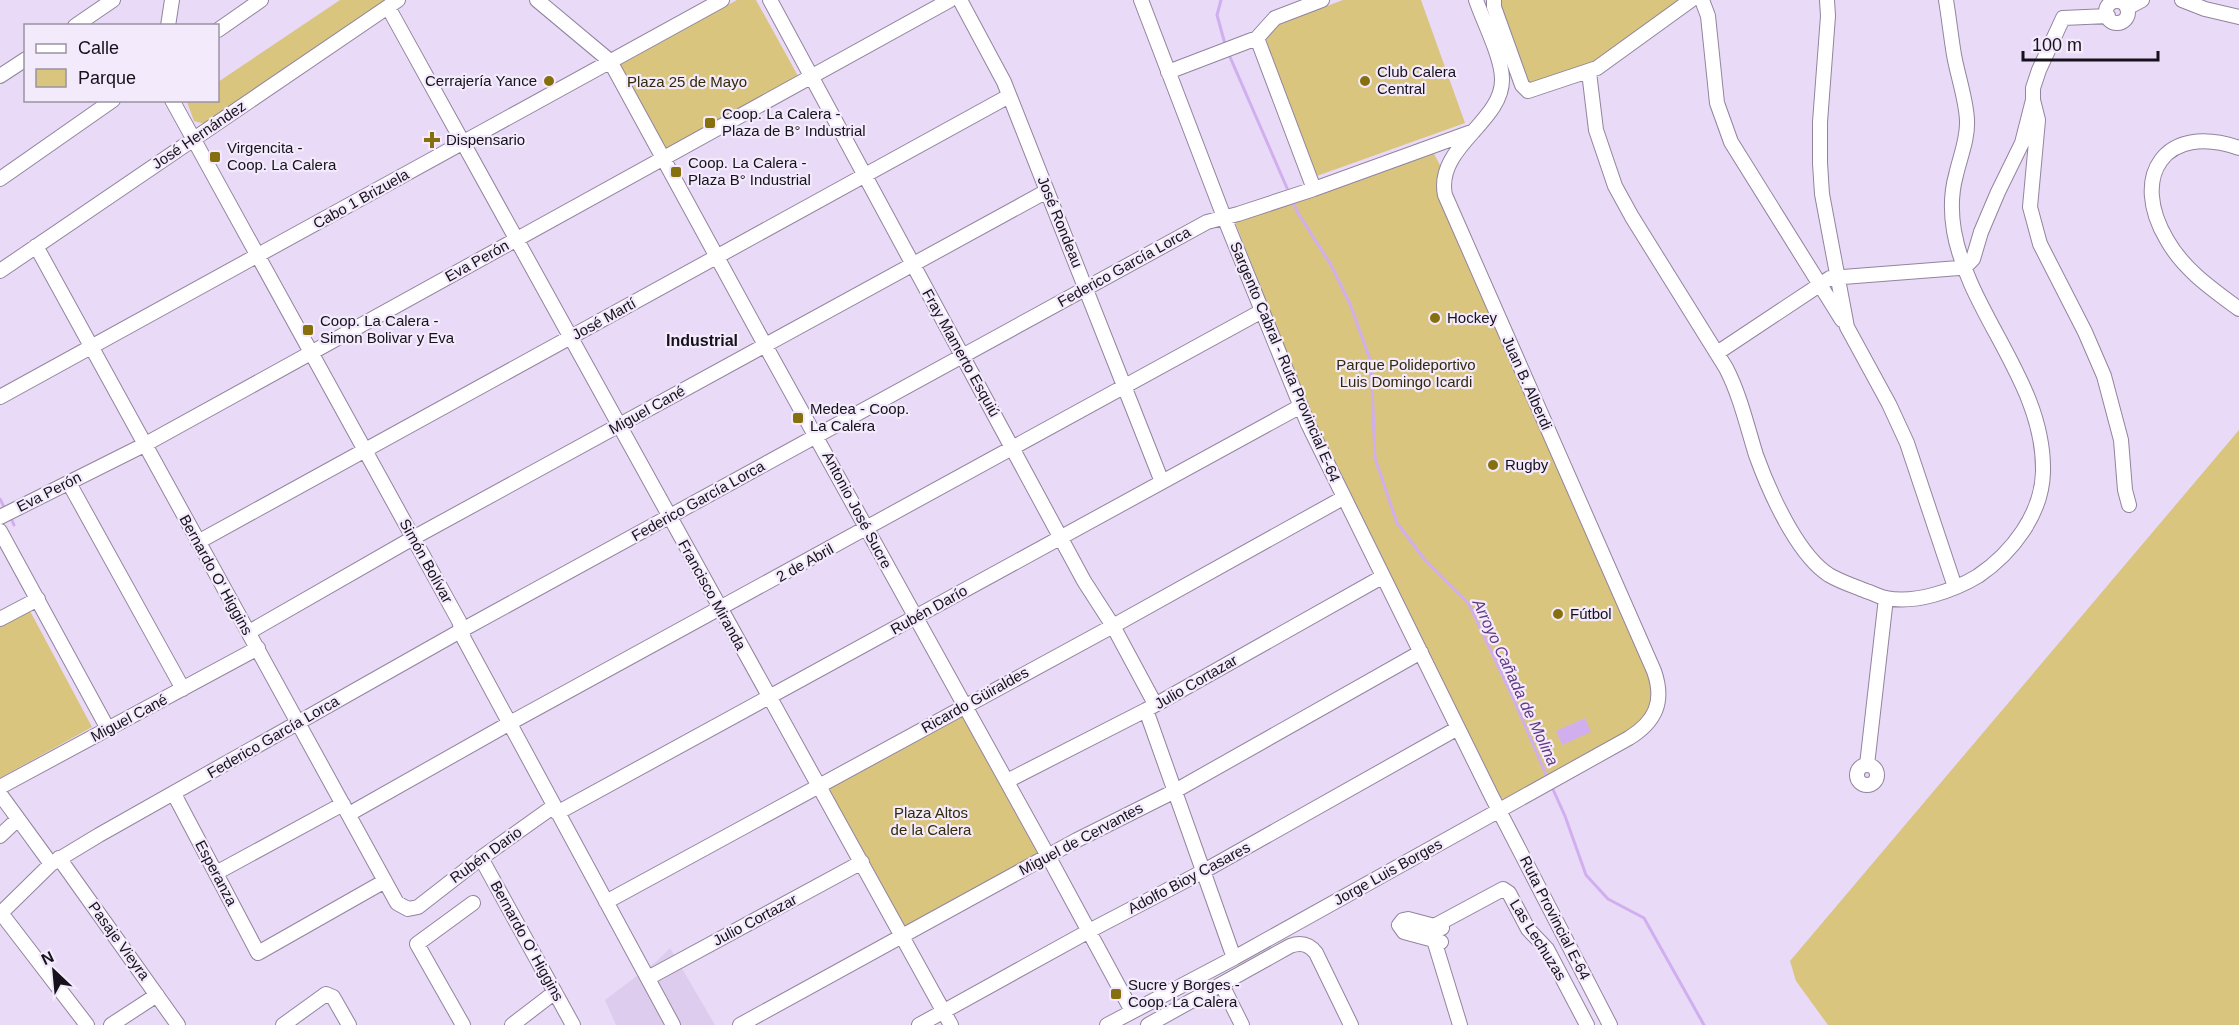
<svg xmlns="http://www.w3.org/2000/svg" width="2239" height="1025" font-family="Arial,sans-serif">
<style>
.built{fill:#deccef}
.green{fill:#d9c57e}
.water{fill:#d1afef}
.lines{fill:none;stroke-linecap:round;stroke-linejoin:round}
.stream{stroke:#d1afef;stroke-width:3}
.minor-casing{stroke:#92849e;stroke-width:16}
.minor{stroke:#fff;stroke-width:14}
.poi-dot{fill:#866f0e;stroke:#f3eafc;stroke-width:2}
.labels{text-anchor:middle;stroke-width:4.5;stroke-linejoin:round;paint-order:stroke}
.poi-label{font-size:15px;fill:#16111b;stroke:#f3eafc;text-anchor:start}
.park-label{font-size:15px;fill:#322a08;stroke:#f3eafc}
.street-label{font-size:15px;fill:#16111b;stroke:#f3eafc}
.neighbourhood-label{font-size:16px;font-weight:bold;fill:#16111b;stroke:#f3eafc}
.water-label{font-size:16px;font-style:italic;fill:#623882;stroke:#f3eafc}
</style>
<rect width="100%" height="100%" fill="#e9daf7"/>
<path class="built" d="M670,948L715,1025H616L605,1000L657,961Z"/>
<path class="green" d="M340,0H385L205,124L194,121L187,102L189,101L218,100V82Z
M737,0H756L798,76L666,149L619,65Z
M1343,0H1421L1465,123L1314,177L1266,39L1273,26Z
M1500,0H1686L1591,66L1530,86L1498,4Z
M1433,152L1441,167L1439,180L1651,673L1655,697L1645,723L1507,800L1501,798L1372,541L1308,407L1235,222Z
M2239,430V1025H1828L1796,981L1790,961Z
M30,611L92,727L0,778V627Z
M961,714L1038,853L902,929L824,790Z"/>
<path class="water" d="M1585,718L1591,732L1562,745L1556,731Z"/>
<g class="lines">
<path class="stream" d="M1221,0L1217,15L1225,44
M1230,57L1287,188
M1292,200L1298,213L1331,265L1350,304L1371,362L1375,458L1397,523L1425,560L1469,604L1514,700L1548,779
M0,499L6,511
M10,516L14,525
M1551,785L1565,816L1586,875L1608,899L1644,918L1704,1025"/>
<defs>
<path id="minor" d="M537,0L610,61L765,345L1053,865L1132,1011
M770,0L1084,581L1113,626L1155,704
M960,0L1004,82L1162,482
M1141,0L1224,217L1308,424L1492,797L1610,1025
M1494,0V7L1522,85L1528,91L1597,68L1691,0
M1702,0L1708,16L1717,103L1731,142L1842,320
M1827,0L1828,16L1820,122V163L1822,194L1847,327L1889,404L1907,443L1955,587
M2182,0L2205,9L2239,17
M2106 12a11 11 0 1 1 22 0a11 11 0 1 1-22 0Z
M388,7L951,1025
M2127,8L2142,0
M2108,16L2063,18L2039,70L2033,88V100L2038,120L2030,207L2040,244L2085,332L2104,376L2121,440L2125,490L2129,505
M75,26L113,0
M168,26L172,0
M218,30L261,0
M1257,38L1314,189
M1168,72L1257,38L1275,18L1322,0
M1589,72L1596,130L1615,186L1632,217L1726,368C1740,395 1747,426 1756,455C1765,480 1776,505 1790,529C1800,546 1812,564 1829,575C1841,582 1854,586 1866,591C1873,593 1879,597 1886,598C1915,604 1953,591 1978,576C2012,553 2042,514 2043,472C2045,383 1969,315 1954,231C1951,213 1951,193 1956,175C1960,157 1968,139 1967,120C1966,99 1958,77 1954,55C1951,37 1949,18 1946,0
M0,76L26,59
M172,100L459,621L464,639L673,1025
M2239,148C2165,122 2129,176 2167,240C2184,270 2212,289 2239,309
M0,179L113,100
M36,246L397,903L408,909L418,907L481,858L554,806
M0,271L398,0
M1717,353L1830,278L1959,268L1965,267L1973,259L1981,232L1998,192L2022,143L2033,100
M0,397L722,0
M69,483L183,689
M0,517L144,445L950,0
M0,531L108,729
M198,542L1009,96
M0,619L38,599
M249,632L413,538L1047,191
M1146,710L1234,958
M1867,765L1886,598
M1857 775a10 10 0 1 1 20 0a10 10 0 1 1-20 0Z
M1007,781L1146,710L1382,577
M0,787L258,648
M0,794L51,864
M174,794L258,953L385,881
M557,813L1301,406
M349,814L510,723L1262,311
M0,836L18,819
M59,858L178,1025
M481,858L573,1025
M216,873L343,804
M606,902L1113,626L1343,498
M1,913L87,1025
M0,914L51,864L99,835L462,630L1207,222L1238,214L1314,189L1474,131
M1441,942L1404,932L1399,925L1403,920L1408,919L1442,928
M648,978L862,862
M1222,985L1242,1025
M111,1025L157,995
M283,1025L326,994L333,997L349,1025
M463,1025L417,944L473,903
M512,1025L555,992
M740,1025L1077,840L1175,791L1421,652
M919,1025L1089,931L1204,871L1458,728
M1107,1025L1234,958L1629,738C1655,722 1665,702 1654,671L1445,195C1435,147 1503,122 1502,79C1502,57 1483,21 1476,0
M1148,1025L1290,946C1301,942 1309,944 1316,953L1351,1025
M1460,1025L1434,940L1436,925L1503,889L1509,893L1528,929L1547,949L1587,1025"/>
</defs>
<use href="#minor" class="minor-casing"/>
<use href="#minor" class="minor"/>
</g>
<g class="poi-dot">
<circle cx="549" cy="81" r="6"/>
<circle cx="1365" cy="81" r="6"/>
<rect x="704" y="117" width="12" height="12" rx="3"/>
<path d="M429 131h6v6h6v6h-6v6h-6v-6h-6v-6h6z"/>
<rect x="209" y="151" width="12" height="12" rx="3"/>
<rect x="670" y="166" width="12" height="12" rx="3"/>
<circle cx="1435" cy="318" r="6"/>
<rect x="302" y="324" width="12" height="12" rx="3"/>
<rect x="792" y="412" width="12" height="12" rx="3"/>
<circle cx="1493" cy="465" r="6"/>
<circle cx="1558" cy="614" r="6"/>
<rect x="1110" y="988" width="12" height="12" rx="3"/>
</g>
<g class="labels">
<g class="poi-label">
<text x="1377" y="77">Club Calera<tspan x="1377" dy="17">Central</tspan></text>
<text x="537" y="86" text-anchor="end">Cerrajería Yance</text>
<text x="722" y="119">Coop. La Calera -<tspan x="722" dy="17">Plaza de B° Industrial</tspan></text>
<text x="446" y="145">Dispensario</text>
<text x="227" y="153">Virgencita -<tspan x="227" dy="17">Coop. La Calera</tspan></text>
<text x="688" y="168">Coop. La Calera -<tspan x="688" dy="17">Plaza B° Industrial</tspan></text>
<text x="1447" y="323">Hockey</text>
<text x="320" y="326">Coop. La Calera -<tspan x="320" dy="17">Simon Bolivar y Eva</tspan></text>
<text x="810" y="414">Medea - Coop.<tspan x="810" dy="17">La Calera</tspan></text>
<text x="1505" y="470">Rugby</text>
<text x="1570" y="619">Fútbol</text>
<text x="1128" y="990">Sucre y Borges -<tspan x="1128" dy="17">Coop. La Calera</tspan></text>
</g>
<g class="park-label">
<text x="687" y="87">Plaza 25 de Mayo</text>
<text x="1406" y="370">Parque Polideportivo<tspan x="1406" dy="17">Luis Domingo Icardi</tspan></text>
<text x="931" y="818">Plaza Altos<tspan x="931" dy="17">de la Calera</tspan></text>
</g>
<g class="street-label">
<text transform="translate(199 135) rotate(-34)" y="5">José Hernández</text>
<text transform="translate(361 199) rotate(-29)" y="5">Cabo 1 Brizuela</text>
<text transform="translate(1060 222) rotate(68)" y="5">José Rondeau</text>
<text transform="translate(477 261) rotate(-29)" y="5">Eva Perón</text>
<text transform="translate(1124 267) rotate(-29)" y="5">Federico García Lorca</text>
<text transform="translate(604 319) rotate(-29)" y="5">José Martí</text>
<text transform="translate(961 353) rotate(61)" y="5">Fray Mamerto Esquiú</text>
<text transform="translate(1285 362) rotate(67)" y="5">Sargento Cabral - Ruta Provincial E-64</text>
<text transform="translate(1527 383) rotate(66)" y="5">Juan B. Alberdi</text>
<text transform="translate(647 410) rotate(-29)" y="5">Miguel Cané</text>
<text transform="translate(49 492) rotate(-27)" y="5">Eva Perón</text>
<text transform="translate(698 501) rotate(-29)" y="5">Federico García Lorca</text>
<text transform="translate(857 510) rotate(62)" y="5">Antonio José Sucre</text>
<text transform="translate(426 561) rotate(61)" y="5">Simón Bolívar</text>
<text transform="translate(805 563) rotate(-29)" y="5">2 de Abril</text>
<text transform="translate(216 575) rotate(61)" y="5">Bernardo O' Higgins</text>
<text transform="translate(712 595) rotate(61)" y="5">Francisco Miranda</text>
<text transform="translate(929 610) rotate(-29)" y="5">Rubén Darío</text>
<text transform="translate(1196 682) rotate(-30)" y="5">Julio Cortazar</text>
<text transform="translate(975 700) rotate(-29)" y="5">Ricardo Güiraldes</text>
<text transform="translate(129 718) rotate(-28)" y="5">Miguel Cané</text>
<text transform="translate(273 737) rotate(-30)" y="5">Federico García Lorca</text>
<text transform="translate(1081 839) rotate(-28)" y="5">Miguel de Cervantes</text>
<text transform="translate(486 855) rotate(-36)" y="5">Rubén Dario</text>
<text transform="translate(1388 872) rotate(-29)" y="5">Jorge Luis Borges</text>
<text transform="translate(216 873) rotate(62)" y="5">Esperanza</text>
<text transform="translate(1189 878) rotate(-28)" y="5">Adolfo Bioy Casares</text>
<text transform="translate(1555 918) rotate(63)" y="5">Ruta Provincial E-64</text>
<text transform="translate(755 920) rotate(-28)" y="5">Julio Cortazar</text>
<text transform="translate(1538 940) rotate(58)" y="5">Las Lechuzas</text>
<text transform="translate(119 941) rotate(54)" y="5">Pasaje Vieyra</text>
<text transform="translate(527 941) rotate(61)" y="5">Bernardo O' Higgins</text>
</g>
<g class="neighbourhood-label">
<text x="702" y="346">Industrial</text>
</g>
<g class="water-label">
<text transform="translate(1516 682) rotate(65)" y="6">Arroyo Cañada de Molina</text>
</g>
</g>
<rect x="24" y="24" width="195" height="78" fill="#f3eafc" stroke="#9b93a2" stroke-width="1.5"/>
<rect x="36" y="44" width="30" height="9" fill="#ffffff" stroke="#9b93a2" stroke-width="1.5"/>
<text x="78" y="54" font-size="18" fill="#16111b">Calle</text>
<rect x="36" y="69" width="30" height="18" fill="#d9c57e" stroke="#9b93a2" stroke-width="1.5"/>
<text x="78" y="84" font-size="18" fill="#16111b">Parque</text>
<g transform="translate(54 971) rotate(334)" stroke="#f3eafc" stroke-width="4.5" paint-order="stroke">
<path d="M0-4.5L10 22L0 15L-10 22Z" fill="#16111b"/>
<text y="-9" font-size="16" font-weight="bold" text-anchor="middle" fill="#16111b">N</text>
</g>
<path d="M2023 51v9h135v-9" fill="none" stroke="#16111b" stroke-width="3"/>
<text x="2032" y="51" font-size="18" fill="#16111b" stroke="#f3eafc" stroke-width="4.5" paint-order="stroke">100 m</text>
</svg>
